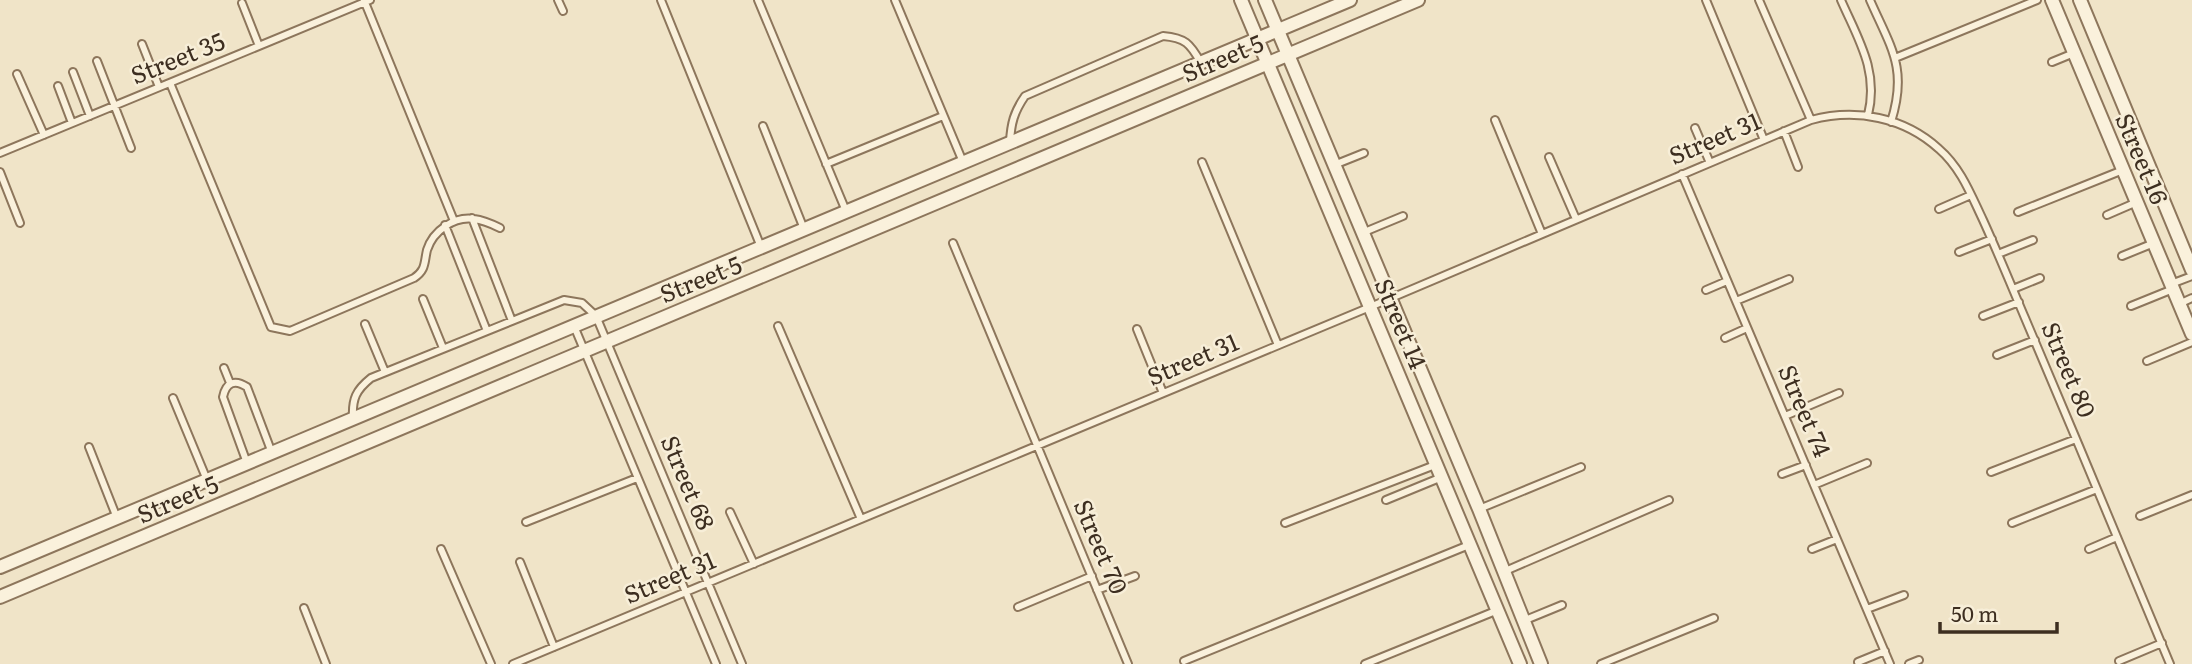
<svg xmlns="http://www.w3.org/2000/svg" width="2192" height="664" font-family="Literata,serif">
<style>
.lines{fill:none;stroke-linecap:round;stroke-linejoin:round}
.service-casing{stroke:#8d765c;stroke-width:10}
.minor-casing{stroke:#8d765c;stroke-width:16}
.service{stroke:#faf1dc;stroke-width:6}
.minor{stroke:#faf1dc;stroke-width:12}
.labels{text-anchor:middle;stroke-width:5;stroke-linejoin:round;paint-order:stroke}
.street-label{font-size:24px;fill:#3d2e20;stroke:#f7eed8}
</style>
<rect width="100%" height="100%" fill="#f0e4c8"/>
<g class="lines">
<defs>
<path id="service" d="M364,0L454,221
M558,0L563,11
M661,0L761,247
M758,0L846,211
M895,0L963,162
M1706,0L1764,140
M1759,0L1811,120
M1841,0C1858,39 1879,71 1868,115
M1870,0C1891,48 1908,68 1891,122
M242,3L259,46
M142,44L159,87
M1895,58L2037,0
M97,61L131,148
M2052,62L2074,53
M73,72L90,116
M17,74L44,135
M170,83L271,327L290,331L414,278C426,270 424,263 427,250C433,231 454,216 474,219C483,220 492,224 500,228
M58,86L72,123
M1495,120L1542,234
M763,126L804,229
M1695,128L1710,163
M1784,131L1798,167
M1010,142C1011,123 1014,112 1025,96L1163,36C1185,38 1190,43 1201,63
M0,153L370,0
M1549,157L1576,219
M1202,162L1278,345
M826,164L943,116
M1334,165L1364,153
M0,172L20,223
M1682,174L1890,664
M1939,209L1971,195
M2018,212L2123,170
M2107,215L2137,202
M472,218L512,321
M445,225L487,331
M1362,233L1403,216
M953,243L1128,664
M1959,252L1992,239
M1998,254L2033,240
M2122,256L2154,243
M2171,284L2192,276
M2013,289L2040,278
M1706,290L1727,281
M423,299L443,348
M1736,301L1789,279
M2179,304L2192,298
M2131,306L2173,289
M1983,316L2019,302
M365,324L385,372
M574,326L716,664
M778,326L861,519
M1137,329L1163,393
M1725,338L1747,328
M1997,355L2035,340
M2147,361L2192,342
M224,368L230,383
M173,398L207,480
M1785,416L1839,393
M353,417C352,399 356,390 371,378L564,300L582,303L596,316L742,664
M89,447L117,518
M247,463L223,397C226,382 235,379 247,387L272,453
M1991,472L2076,439
M1782,474L1806,465
M1814,485L1867,463
M1386,500L1442,477
M1479,509L1581,467
M730,512L754,564
M2140,516L2192,495
M526,522L637,478
M1285,523L1435,465
M2012,523L2097,489
M441,549L491,664
M1812,549L1837,539
M2089,549L2117,537
M520,562L554,647
M1503,572L1669,500
M1097,590L1135,576
M1018,607L1092,576
M304,608L326,664
M1867,609L1904,595
M1523,621L1562,605
M1184,661L1469,545
M2119,661L2162,643
M1858,662L1885,651
M513,664L1370,307L1811,120C1856,108 1904,117 1939,149C1961,168 1971,195 1983,220C1998,253 2011,285 2025,318C2074,433 2122,549 2170,664
M1365,664L1498,610
M1601,664L1714,618
M1909,664L1919,660"/>
<path id="minor" d="M1241,0L1520,664
M1265,0L1479,509L1541,664
M2052,0L2192,334
M2080,0L2192,270
M0,567L1350,0
M0,597L1418,0"/>
</defs>
<use href="#service" class="service-casing"/>
<use href="#minor" class="minor-casing"/>
<use href="#service" class="service"/>
<use href="#minor" class="minor"/>
</g>
<g class="labels">
<g class="street-label">
<text transform="translate(178 59) rotate(-22)" y="8">Street 35</text>
<text transform="translate(1223 59) rotate(-23)" y="8">Street 5</text>
<text transform="translate(1715 139) rotate(-23)" y="8">Street 31</text>
<text transform="translate(2141 159) rotate(67)" y="8">Street 16</text>
<text transform="translate(701 280) rotate(-22)" y="8">Street 5</text>
<text transform="translate(1400 324) rotate(67)" y="8">Street 14</text>
<text transform="translate(1193 360) rotate(-23)" y="8">Street 31</text>
<text transform="translate(2068 370) rotate(67)" y="8">Street 80</text>
<text transform="translate(1804 411) rotate(67)" y="8">Street 74</text>
<text transform="translate(687 483) rotate(67)" y="8">Street 68</text>
<text transform="translate(178 500) rotate(-23)" y="8">Street 5</text>
<text transform="translate(1100 547) rotate(67)" y="8">Street 70</text>
<text transform="translate(670 578) rotate(-23)" y="8">Street 31</text>
</g>
</g>
<path d="M1940 622v10h117v-10" fill="none" stroke="#3d2e20" stroke-width="3.5"/>
<text x="1951" y="622" font-size="21" fill="#3d2e20" stroke="#f7eed8" stroke-width="5" paint-order="stroke">50 m</text>
</svg>
